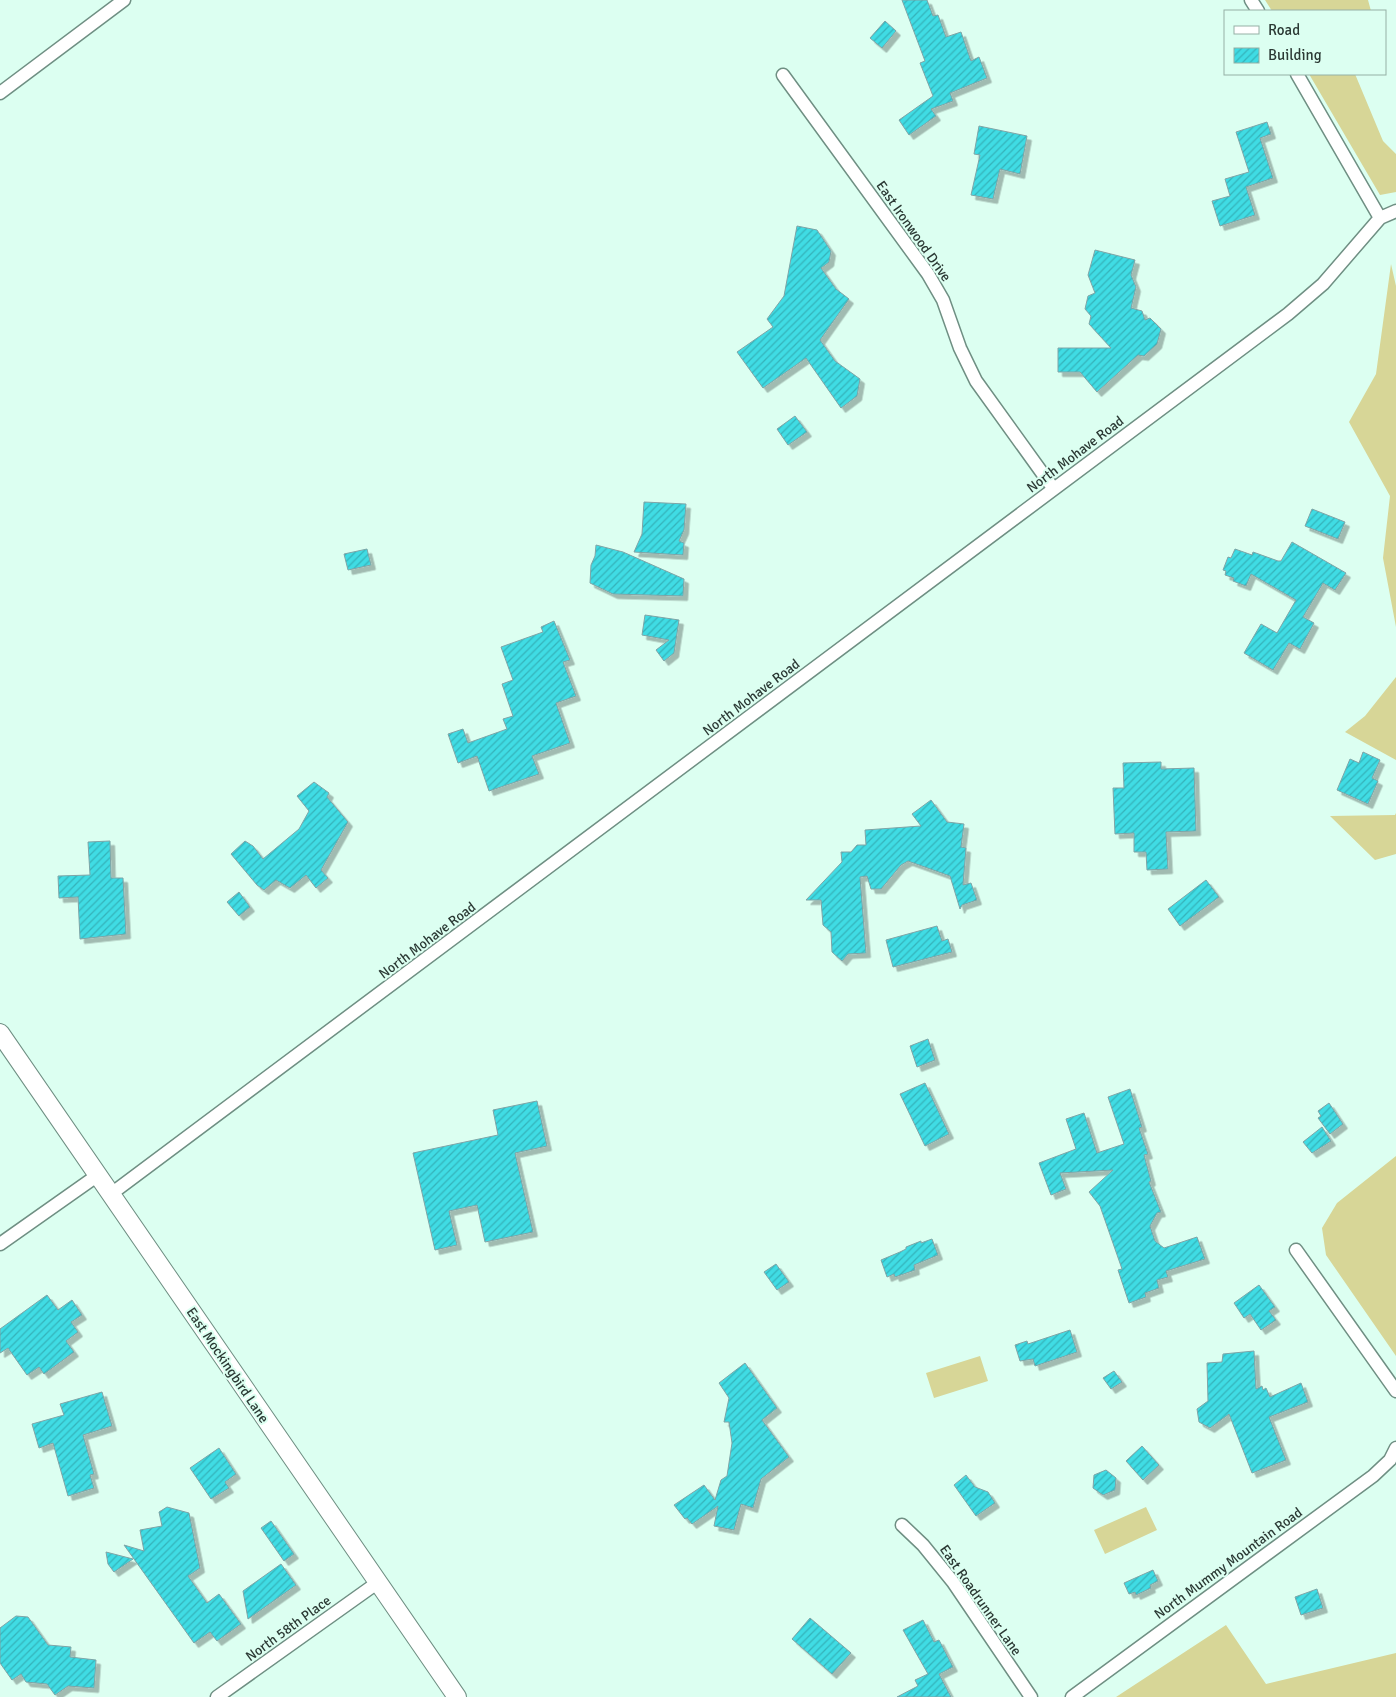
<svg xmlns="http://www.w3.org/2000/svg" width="1396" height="1697" font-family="Signika,sans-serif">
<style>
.grass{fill:#d7d697}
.building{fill:url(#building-hatch);stroke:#7fa4a6;filter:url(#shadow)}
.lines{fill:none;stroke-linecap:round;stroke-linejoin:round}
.street-casing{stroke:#6f8f83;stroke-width:15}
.secondary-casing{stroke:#6f8f83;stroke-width:20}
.street{stroke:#fff;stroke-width:12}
.secondary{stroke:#fff;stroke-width:18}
.labels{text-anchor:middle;stroke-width:4;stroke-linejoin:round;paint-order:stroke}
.street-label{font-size:14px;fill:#2b3934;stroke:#dcfff1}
</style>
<defs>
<pattern id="building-hatch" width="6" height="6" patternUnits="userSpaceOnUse" patternTransform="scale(1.25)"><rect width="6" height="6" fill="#3fdce4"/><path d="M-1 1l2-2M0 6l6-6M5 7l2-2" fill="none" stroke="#35b3ba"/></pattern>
<filter id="shadow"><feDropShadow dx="4.5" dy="4.5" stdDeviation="0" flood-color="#0004"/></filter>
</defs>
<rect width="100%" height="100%" fill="#dcfff1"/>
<path class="grass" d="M1265,0H1368L1371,11H1272Z
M1309,74H1355L1383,141L1396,154V192L1380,195Z
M1391,264L1396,286V627L1383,558L1390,496L1349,422L1376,374Z
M1396,677V760L1345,732L1365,716Z
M1396,813V854L1375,860L1330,816L1395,815Z
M1396,1156V1356L1326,1255L1322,1228L1337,1203Z
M980,1356L988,1381L934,1398L926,1373Z
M1146,1507L1157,1530L1105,1554L1094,1530Z
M1226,1625L1266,1684L1396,1653V1697H1116Z"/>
<path class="building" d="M902,0H927L933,16L938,15L946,37L961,32L971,61L979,57L987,78L950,93L953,101L931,109L936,116L909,135L899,120L933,96L920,63L925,61Z
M885,21L896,31L882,48L870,38Z
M1267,122L1271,134L1260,138L1273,178L1246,187L1255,215L1220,226L1212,201L1230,196L1225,179L1249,172L1236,132Z
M979,126L1027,136L1020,174L1000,169L993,199L971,195L980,155L974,154Z
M797,226L817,230L831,251L829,262L821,268L836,289L849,299L820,340L835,361L860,379L857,396L841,408L806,358L763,388L737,352L773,327L767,319L784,296Z
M1095,250L1135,260L1131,275L1136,287L1131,308L1142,311L1145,320L1150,318L1161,329L1157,344L1144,356L1138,355L1097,392L1080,372H1058V348H1111L1089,324L1091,316L1085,309L1088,296L1095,293L1088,275Z
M795,416L807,432L788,445L777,429Z
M644,502L686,504L684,530L679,541L684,543L683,555L634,552L642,534Z
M1312,509L1345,522L1338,539L1305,526Z
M1292,542L1346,573L1335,590L1323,583L1303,617L1314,623L1300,649L1289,643L1273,670L1244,653L1261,624L1277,633L1296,600L1251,574L1246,586L1233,581L1234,578L1225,575L1226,571L1223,570L1228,557L1231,558L1235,549L1252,555L1253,552L1278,561H1281Z
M596,545L623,552L684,579L683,596L613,594L590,583L591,565L595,556Z
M367,549L371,565L348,570L344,554Z
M645,615L679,620L674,653L664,661L656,650L669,640L642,635Z
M554,621L570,660L563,662L576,696L556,703L570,743L532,756L539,774L489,791L477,756L458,763L448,734L463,729L468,743L507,729L503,719L513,716L502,684L513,680L501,647L543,632L541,627Z
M1363,752L1380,760L1372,778L1378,781L1368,804L1337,790L1350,759L1359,763Z
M1161,762V769L1194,768L1196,831L1166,832L1168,869L1147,870L1146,852H1134V833L1115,834L1113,788H1124L1123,763Z
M314,782L329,793L327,797L348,822L321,870L328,878L316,888L306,875L290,888L276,880L264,890L257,885L231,854L245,841L253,846L263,859L299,829L309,811L297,796Z
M931,800L947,822L964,824L961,847L966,848L963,885L971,883L977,900L962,905L960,909L950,876L908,861L901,865L881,889H871L867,876L860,877L866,953L848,954L842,961L832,952L831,932L823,925L821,900H806L842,862L841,852H851L857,845H866L865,830L921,826L912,814Z
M110,841L111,878H123L126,934L80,939L78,897L59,898L58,876L90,875L88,842Z
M1206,880L1219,897L1180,926L1168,909Z
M239,892L250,907L239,916L227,902Z
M937,926L942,941L948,939L952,952L893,967L886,940Z
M928,1039L935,1060L917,1067L910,1046Z
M925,1083L949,1134L925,1146L900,1094Z
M1130,1089L1142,1127L1139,1128L1148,1154L1144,1155L1151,1181L1149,1182L1161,1212L1157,1213L1150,1226L1155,1241L1164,1248L1197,1237L1205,1259L1166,1271L1168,1277L1157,1280L1159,1288L1145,1293L1146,1297L1129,1303L1118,1270L1122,1269L1100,1206L1089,1192L1113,1170L1060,1173L1066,1189L1051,1195L1039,1163L1076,1149L1066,1119L1084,1113L1097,1153L1124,1144L1108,1097Z
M537,1101L547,1146L515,1153L533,1232L485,1242L477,1205L449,1211L457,1245L435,1250L413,1153L498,1135L493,1110Z
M1329,1103L1343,1124L1330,1134L1318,1118L1321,1116L1318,1111Z
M1322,1127L1331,1141L1312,1153L1303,1142Z
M932,1239L938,1255L914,1265L915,1270L895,1277L894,1274L887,1277L881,1260L900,1252L906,1249V1247L921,1241V1243Z
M776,1264L789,1282L777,1290L764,1272Z
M1259,1285L1275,1307L1269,1311L1276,1320L1261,1330L1250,1314L1244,1318L1234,1303Z
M47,1295L58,1310L72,1300L82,1315L71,1322L78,1332L66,1341L74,1352L44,1374L39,1367L27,1375L8,1348L0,1353V1329Z
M1070,1330L1077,1352L1035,1366L1033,1359L1020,1361L1015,1345L1027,1341L1028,1344Z
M1254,1351L1256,1389L1262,1386L1263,1390L1266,1388L1270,1397L1301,1383L1308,1402L1269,1417L1286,1460L1252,1473L1229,1414L1210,1428L1199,1422L1197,1409L1208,1401L1207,1363L1222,1362L1223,1354Z
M745,1363L777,1408L762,1420L789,1457L761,1479L753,1508L741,1504L734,1530L714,1526L718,1506L692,1524L687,1518L685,1519L674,1505L704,1485L715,1500L721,1480L727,1476L732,1443L729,1422H724L729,1398L719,1383Z
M1114,1371L1122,1382L1111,1389L1103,1378Z
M102,1392L112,1426L83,1435L94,1474L90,1475L94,1488L68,1496L53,1443L39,1448L32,1424L64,1415L60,1404Z
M1142,1446L1159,1465L1143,1480L1126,1461Z
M219,1448L236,1474L225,1482L229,1488L211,1499L190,1468Z
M1106,1470L1116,1478L1115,1490L1103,1495L1093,1488L1094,1475Z
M966,1475L975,1487L988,1492L995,1503L976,1516L954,1485Z
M167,1507L189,1513L200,1568L188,1576L207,1603L219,1594L241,1624L217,1641L210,1632L194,1643L124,1545L144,1551L140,1530L162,1526L159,1512Z
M271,1521L294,1554L284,1561L261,1528Z
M106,1552L133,1559L114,1572L108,1564Z
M281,1564L296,1585L248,1619L243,1591Z
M1153,1570L1158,1581L1150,1585L1151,1588L1136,1595L1135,1592L1129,1594L1124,1583Z
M1317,1589L1323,1608L1301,1615L1295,1597Z
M16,1616L28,1617L48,1645L71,1647L70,1657L96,1660L94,1688L68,1686L55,1695L47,1684L26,1682L21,1674L12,1680L0,1663V1628Z
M810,1618L851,1653L832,1674L792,1639Z
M923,1620L934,1642L939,1640L953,1667L939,1674L951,1697H897L918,1686L915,1680L928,1674L903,1630Z"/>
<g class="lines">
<defs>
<path id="street" d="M1251,0L1258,11
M1297,74L1380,218
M783,75L928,274L943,300L960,348L976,381L1053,488
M0,93L124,0
M111,1194L1288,314L1323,284L1380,218L1396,211
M0,1244L98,1175
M1296,1250L1396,1391
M902,1525L923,1545L953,1582L1031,1697
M217,1697L377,1583
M1072,1697L1373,1476L1390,1460L1396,1448"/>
<path id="secondary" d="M0,1033L457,1697"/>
</defs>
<use href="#street" class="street-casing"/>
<use href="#secondary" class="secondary-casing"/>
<use href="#street" class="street"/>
<use href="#secondary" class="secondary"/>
</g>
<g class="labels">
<g class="street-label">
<text transform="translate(914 231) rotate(55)" y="5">East Ironwood Drive</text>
<text transform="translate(1075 454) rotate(-37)" y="5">North Mohave Road</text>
<text transform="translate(751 697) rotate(-37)" y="5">North Mohave Road</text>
<text transform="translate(427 940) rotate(-37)" y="5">North Mohave Road</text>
<text transform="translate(228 1365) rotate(56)" y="5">East Mockingbird Lane</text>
<text transform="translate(1228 1563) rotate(-36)" y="5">North Mummy Mountain Road</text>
<text transform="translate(981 1600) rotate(55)" y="5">East Roadrunner Lane</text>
<text transform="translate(288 1628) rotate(-36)" y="5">North 58th Place</text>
</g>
</g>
<rect x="1224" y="10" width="162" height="65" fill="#dcfff1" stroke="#95b0a5"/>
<rect x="1234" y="26" width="25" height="8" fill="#ffffff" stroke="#95b0a5"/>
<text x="1268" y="35" font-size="15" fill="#2b3934">Road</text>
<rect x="1234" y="48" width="25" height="15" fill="url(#building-hatch)" stroke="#95b0a5"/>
<text x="1268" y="60" font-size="15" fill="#2b3934">Building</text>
</svg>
